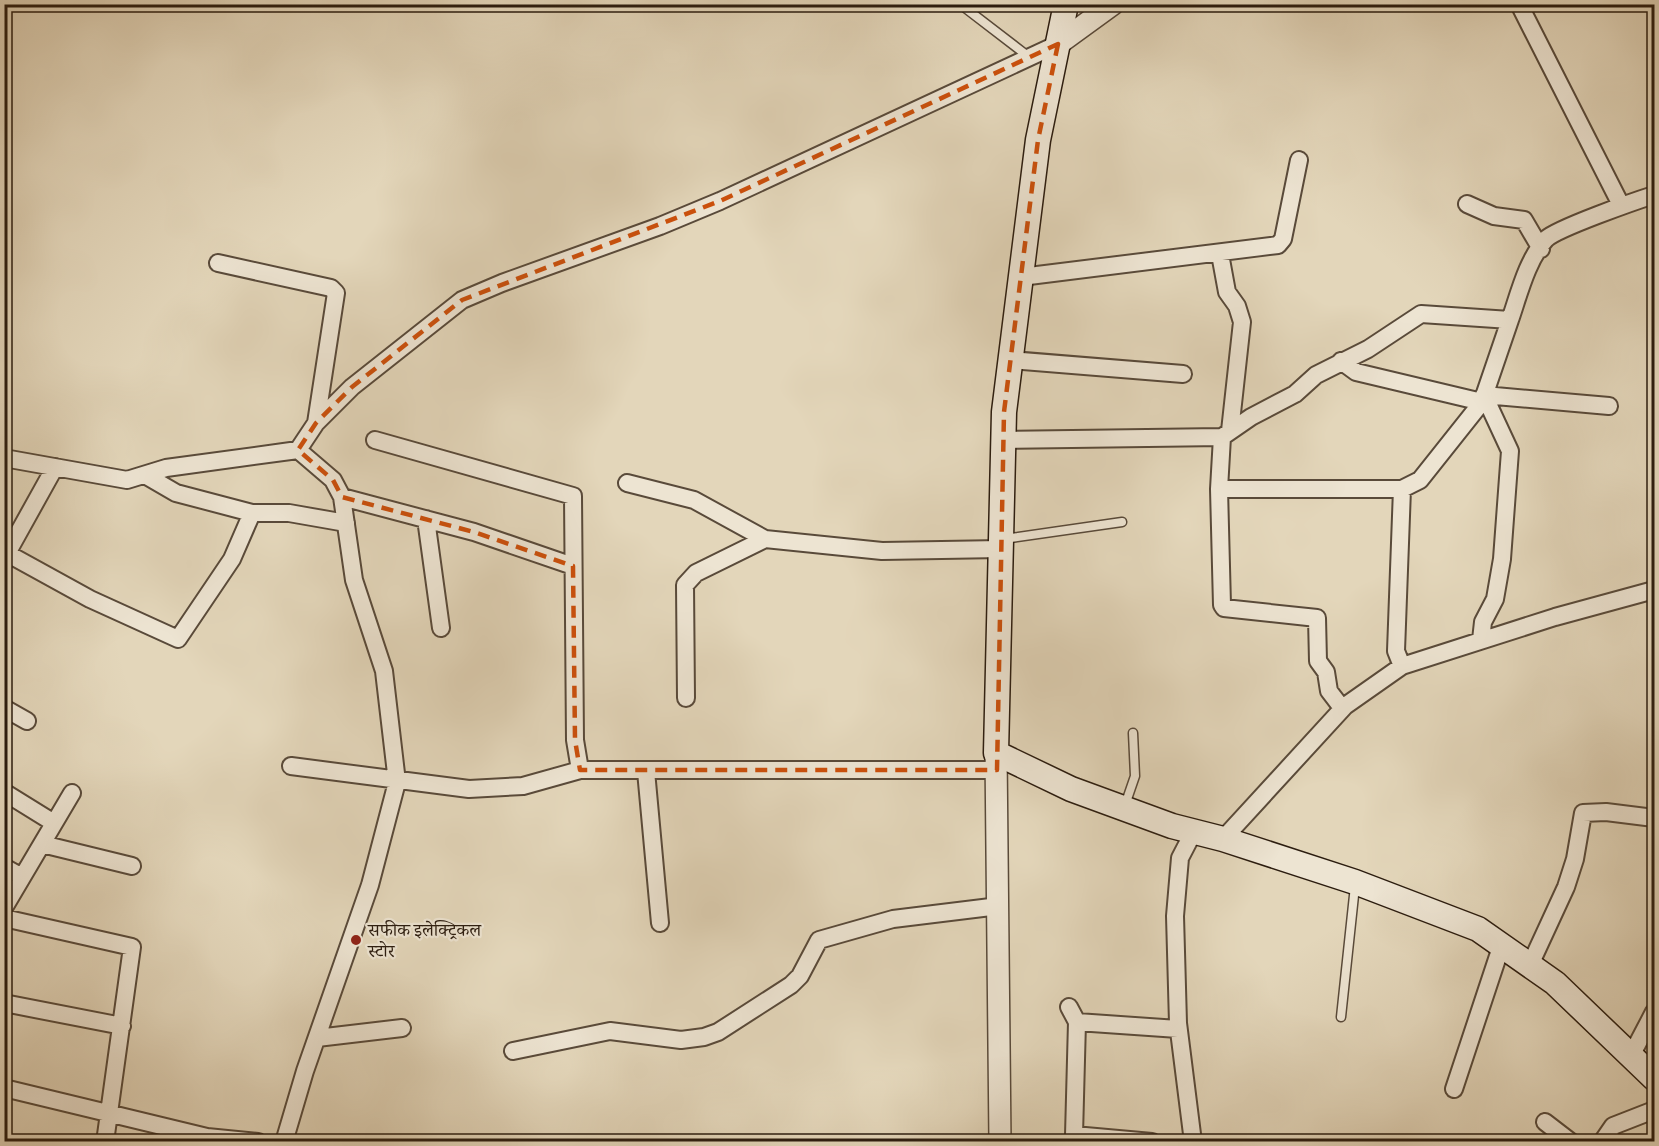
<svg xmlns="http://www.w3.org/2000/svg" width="1659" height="1146" font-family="'Sorts Mill Goudy','Noto Serif Devanagari',serif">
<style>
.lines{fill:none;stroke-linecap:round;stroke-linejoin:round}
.service-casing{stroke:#594a3a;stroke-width:11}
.minor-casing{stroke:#594a3a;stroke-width:20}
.tertiary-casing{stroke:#594a3a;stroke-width:24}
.secondary-casing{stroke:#2b1c0f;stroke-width:27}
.service{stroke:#ede4d2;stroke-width:8}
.minor{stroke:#ede4d2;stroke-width:16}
.tertiary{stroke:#ede4d2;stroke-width:21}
.secondary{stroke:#ede4d2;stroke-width:24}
.marked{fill:none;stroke:#cc500c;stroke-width:4.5;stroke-dasharray:12 8;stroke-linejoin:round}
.poi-dot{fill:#8f2418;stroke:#ede4d2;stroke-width:2}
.labels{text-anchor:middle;stroke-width:4.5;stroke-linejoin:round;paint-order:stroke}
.poi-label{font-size:18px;fill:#2b1c0f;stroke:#ede4d2;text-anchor:start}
</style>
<rect width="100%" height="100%" fill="#e3d6ba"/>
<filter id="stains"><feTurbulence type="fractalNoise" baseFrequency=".00333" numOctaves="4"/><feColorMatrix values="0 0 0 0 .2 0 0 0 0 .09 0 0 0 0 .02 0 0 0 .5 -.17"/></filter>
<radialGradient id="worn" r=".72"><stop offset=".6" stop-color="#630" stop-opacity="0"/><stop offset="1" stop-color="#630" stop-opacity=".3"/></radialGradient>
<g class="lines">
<defs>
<path id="service" d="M960,4L1029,57
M1004,539L1122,522
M1124,808L1135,776L1133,733
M1341,1017L1355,886"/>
<path id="minor" d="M1519,4L1621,205
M1467,204L1494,216L1524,220L1541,249
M1220,254L1227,292L1237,306L1242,322L1230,431
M218,263L331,288L336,293L316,423L298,450
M1021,277L1278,245L1283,239L1299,160
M1510,320C1519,294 1527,260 1546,239C1558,228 1635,201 1654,195
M1011,360L1183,374
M1341,361L1356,372L1482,402
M1484,395L1609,406
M316,423L352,387L462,300L502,283L660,226L720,201L1058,44
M1222,437L1251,417L1295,394L1316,375L1368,349L1421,314L1510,320L1482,402L1420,480L1402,489
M375,440L573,496L575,740L580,770H997
M1003,440L1222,437L1219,489L1222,605L1224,608L1317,618L1318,661L1326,672L1329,691L1342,708
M4,458L127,480L166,468L298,450L333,480L342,497L354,580L384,671L397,782L370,885L305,1071L284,1142
M55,467L10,548V555L90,599L178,639L232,559L252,513L176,493L145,475
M627,483L694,500L765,539L882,551L1001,549
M1219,489H1402L1396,651L1402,666
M342,497L474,532L573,566
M252,513H289L346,523
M426,519L441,628
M1481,640L1483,622L1495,599L1502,559L1510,451L1484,395
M686,698L685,585L696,573L765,539
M4,708L27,721
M291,766L469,789L523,786L580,770
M646,771L660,923
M4,792L54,823
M1223,839L1345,706L1402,666L1555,617L1654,590
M42,844L132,866
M4,867L22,877
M4,908L72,793
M4,918L132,947L105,1142
M1530,965L1566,887L1575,859L1583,813L1606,812L1654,818
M4,1003L122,1026
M1069,1007L1077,1022
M317,1038L402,1028
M513,1051L610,1031L681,1040L704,1037L718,1032L791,985L800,976L819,940L893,919L999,906
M1631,1056L1654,1012
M4,1088L207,1137L258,1142
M1454,1089L1502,944
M1545,1122L1571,1142
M1152,1142L1074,1135L1077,1022L1178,1029
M1193,1142L1178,1023L1175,916L1180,858L1194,831
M1602,1142L1613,1126L1654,1110"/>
<path id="tertiary" d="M1058,44L1113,4
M996,753L1000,1142"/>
<path id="secondary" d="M1066,4L1038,140L1004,412L996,753L1071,789L1172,826L1223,839L1355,882L1478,929L1555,983L1654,1078"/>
</defs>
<use href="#service" class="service-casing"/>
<use href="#minor" class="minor-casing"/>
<use href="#tertiary" class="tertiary-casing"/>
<use href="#secondary" class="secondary-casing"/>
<use href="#service" class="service"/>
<use href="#minor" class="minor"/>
<use href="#tertiary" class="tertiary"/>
<use href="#secondary" class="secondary"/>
</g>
<path class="marked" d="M1058,44L1038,140L1004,412L997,770H580L575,740L573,566L474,532L342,497L333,480L298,450L316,423L352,387L462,300L720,201Z"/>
<circle class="poi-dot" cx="356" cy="940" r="6"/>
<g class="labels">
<g class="poi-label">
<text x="368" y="936">सफीक इलेक्ट्रिकल<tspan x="368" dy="21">स्टोर</tspan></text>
</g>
</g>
<rect width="1659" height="1146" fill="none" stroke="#e3d6ba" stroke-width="24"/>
<rect x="6" y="6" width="1647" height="1134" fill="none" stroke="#2b1c0f" stroke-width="3"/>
<rect x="12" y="12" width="1635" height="1122" fill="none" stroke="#2b1c0f" stroke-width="1.5"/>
<rect width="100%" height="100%" filter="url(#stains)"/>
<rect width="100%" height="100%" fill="url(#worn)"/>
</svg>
